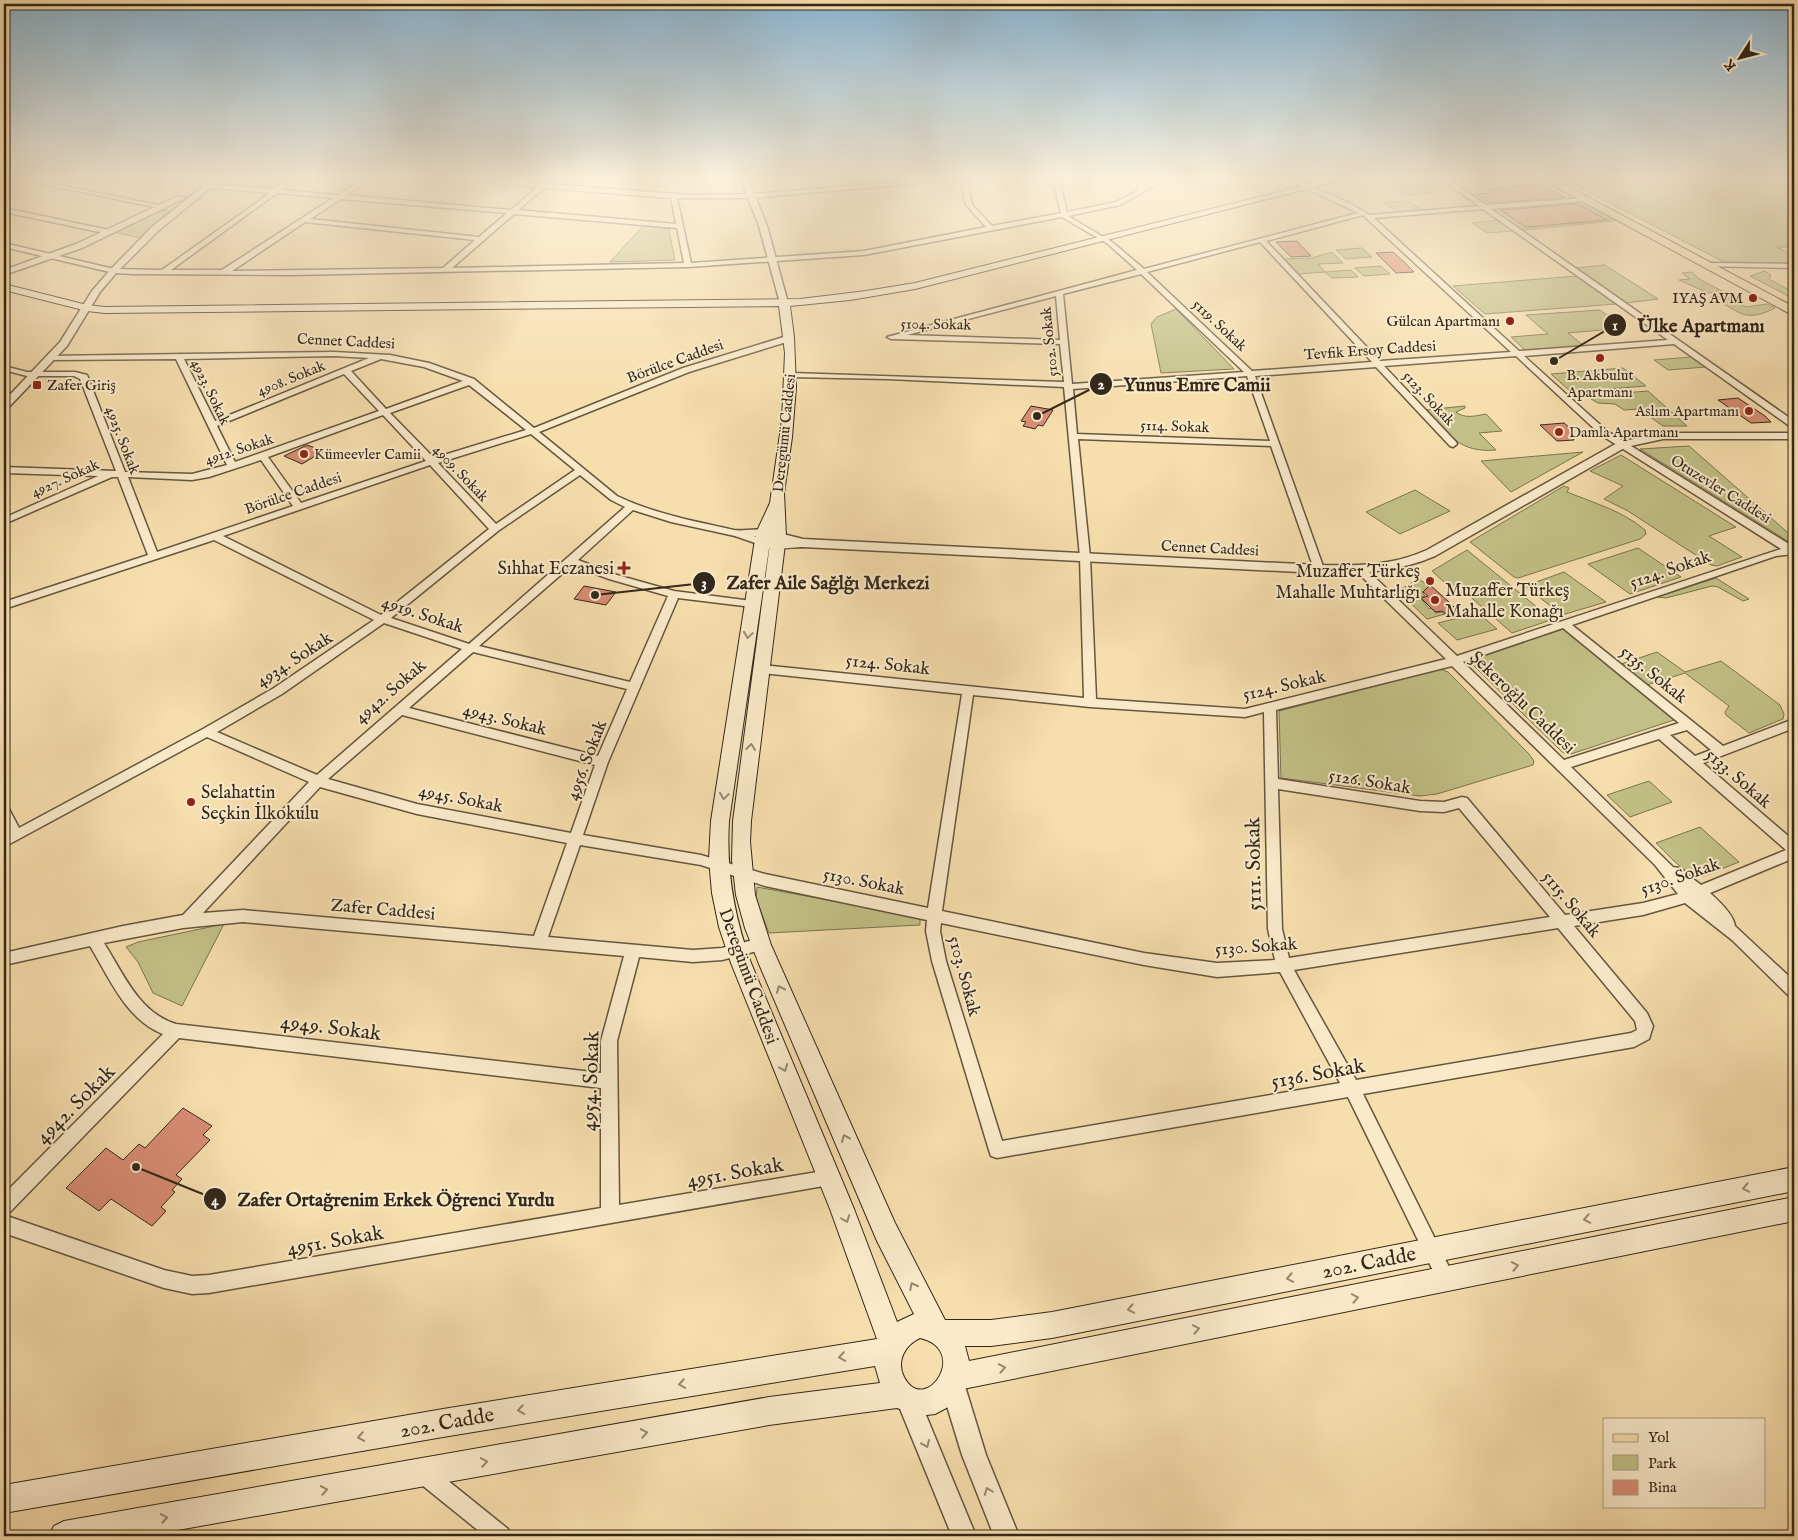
<svg xmlns="http://www.w3.org/2000/svg" width="1798" height="1540" font-family="'IM FELL English',serif">
<style>
.green{fill:#c2c086;stroke:#7a7450}
.building{fill:#d98d74;stroke:#33281b}
.lines{fill:none;stroke-linecap:round;stroke-linejoin:round}
.minor-casing{stroke:#645640;stroke-width:3}
.tertiary-casing{stroke:#645640;stroke-width:3}
.secondary-casing{stroke:#33281b;stroke-width:2}
.primary-casing{stroke:#33281b;stroke-width:2}
.minor{fill:#faeaca;fill-rule:evenodd}
.tertiary{fill:#faeaca;fill-rule:evenodd}
.secondary{fill:#faeaca;fill-rule:evenodd}
.primary{fill:#f7dead;fill-rule:evenodd}
.oneway{stroke:#968972}
.poi-dot{fill:#8f2418;stroke:#faeaca;stroke-width:2}
.labels{text-anchor:middle;stroke-width:4;stroke-linejoin:round;paint-order:stroke}
.far-poi-label{font-size:15px;fill:#33281b;stroke:#faeaca;text-anchor:end}
.far-street-label{font-size:15px;fill:#33281b;stroke:#faeaca}
.poi-label{font-size:18px;fill:#33281b;stroke:#faeaca;text-anchor:end}
.street-label{font-size:18px;fill:#33281b;stroke:#faeaca}
.near-street-label{font-size:21px;fill:#33281b;stroke:#faeaca}
.leader{fill:none;stroke:#33281b;stroke-width:2}
.callout-dot{fill:#33281b;stroke:#faeaca;stroke-width:2}
.mark-label{font-size:15px;text-anchor:middle;font-weight:bold;fill:#fff}
.callout-label{font-size:19px;text-anchor:middle;font-weight:bold;fill:#33281b;stroke:#faeaca;stroke-width:4;stroke-linejoin:round;paint-order:stroke}
</style>
<rect width="100%" height="100%" fill="#f7dead"/>
<filter id="stains"><feTurbulence type="fractalNoise" baseFrequency=".004" numOctaves="4"/><feColorMatrix values="0 0 0 0 .2 0 0 0 0 .09 0 0 0 0 .02 0 0 0 .5 -.17"/></filter>
<radialGradient id="worn" r=".72"><stop offset=".6" stop-color="#630" stop-opacity="0"/><stop offset="1" stop-color="#630" stop-opacity=".3"/></radialGradient>
<path class="green" d="M227,180H287L275,188L223,183Z
M1381,180H1414L1431,193L1406,195Z
M1565,180H1794V247H1777L1794,256V263L1724,262Z
M1407,201L1422,210L1399,212L1384,203Z
M1579,202L1615,221L1524,230L1493,210L1520,207L1522,208L1501,211L1514,220L1523,221L1517,222L1526,228L1579,223L1546,206H1527L1552,204L1582,223L1609,220L1576,203H1558Z
M162,211H170L141,238L113,232Z
M1498,220L1513,231L1487,233L1472,223Z
M648,224L668,226L675,260L610,262L643,226Z
M1362,248L1372,257L1346,259L1336,250Z
M1332,252L1343,263L1318,264L1325,272L1351,270L1358,277L1332,278L1325,272L1298,274L1283,259L1312,258Z
M1605,265L1658,299L1626,303L1576,268Z
M1381,266L1390,274L1364,276L1355,268Z
M1765,271L1771,275L1769,279L1794,293V299L1750,276Z
M1692,272L1699,279L1722,291L1708,293L1679,280L1690,279L1682,273Z
M1577,276L1616,304L1485,314L1453,286Z
M1726,296L1746,307L1767,304L1775,308C1742,325 1739,309 1710,297Z
M1176,309L1234,369L1161,373L1151,324L1157,317Z
M1600,310L1624,328L1568,333L1584,346L1525,350L1511,337L1548,334L1526,315Z
M1691,357L1706,367L1668,370L1654,360Z
M1623,368L1646,386L1571,392L1551,374Z
M1648,391L1687,426H1663L1639,409L1624,410L1615,404L1598,403L1586,396Z
M1465,406V408L1456,412C1464,419 1476,416 1486,414L1502,431L1479,433L1496,450C1459,453 1449,435 1426,410Z
M1689,446L1794,538V545L1640,449Z
M1583,452L1511,492L1481,461Z
M1621,455L1736,527L1709,536L1742,557L1717,566L1711,565L1628,511L1604,499L1623,486L1590,471Z
M1564,486L1569,488L1567,492C1594,503 1623,511 1645,530L1646,534L1640,539L1518,578L1514,577L1470,542Z
M1415,490L1450,511L1400,534L1366,512Z
M1638,548L1681,577L1630,594L1588,564Z
M1467,550L1549,617L1551,620L1512,633L1466,593L1455,592L1432,571Z
M1564,572L1606,602L1562,615L1525,586Z
M1716,578L1749,599L1743,601L1718,587L1712,586L1666,598L1657,597Z
M1418,579L1430,586L1428,591L1422,592L1425,596L1420,597L1429,609L1431,608L1436,613L1442,612L1445,614L1427,619L1398,591Z
M1478,613L1497,629L1457,640L1438,623Z
M1563,629L1670,715L1674,720L1568,755L1562,752L1472,664L1473,659Z
M1657,652L1685,672L1721,661L1780,705L1784,714L1783,719L1749,733L1726,715L1725,712L1729,706L1685,673L1647,685L1621,664Z
M1440,669L1448,672L1529,754L1534,761L1533,765L1437,794L1420,796L1281,778L1279,711Z
M1649,781L1672,802L1630,817L1607,795Z
M1700,827L1739,862L1704,876C1685,877 1669,855 1656,843Z
M757,887L920,917V925L769,933L756,899Z
M224,924L182,1006L153,993L138,962L126,947L138,942Z"/>
<path class="building" d="M1541,184L1566,198L1490,203L1476,194L1494,193L1488,189Z
M1577,204L1607,220L1526,227L1501,210Z
M1297,241L1311,256L1291,257L1276,242Z
M1393,252L1404,262L1414,272L1396,273L1376,253Z
M1738,398L1765,416L1771,422L1751,423L1718,400Z
M1031,406L1053,410L1043,426L1038,425L1035,429L1023,426L1026,422L1021,421Z
M1564,423L1570,428L1574,440L1557,441L1540,425Z
M307,445L324,451L302,464L284,456Z
M1430,585L1448,601L1458,611L1446,614L1442,611L1436,612L1431,608L1421,598L1428,596L1423,592Z
M584,586L616,592L606,605L574,599Z
M183,1108L212,1126L203,1135L210,1140L176,1175L182,1179L172,1190L175,1192L161,1207L166,1211L152,1226L111,1199L99,1211L66,1188L106,1148L123,1160L139,1144L145,1148Z"/>
<g class="lines">
<defs>
<path id="minor" d="M4,180H12L4,184Z
M23,180H36L167,207L164,209Z
M287,180H294L281,190L338,195L363,180H371L346,195L511,210L537,187L463,180L541,184L546,181L549,183L548,184L688,195L752,194L928,180H956L752,198H677L691,263L864,251L986,227L966,205L961,180H967L972,205L992,226L1061,213L1053,180H1059L1067,212L1116,202L1137,191L1140,180H1146L1144,187L1157,180H1165L1120,205L1068,216L1112,242L1144,269L1358,213L1288,180H1297L1349,203L1370,215L1479,206L1443,180H1450L1486,205L1587,198V200L1585,201L1491,209L1794,421V428L1791,427L1674,344L1524,356L1607,431L1792,546H1794V554L1776,556L1572,625L1723,746L1794,719V728L1703,763L1794,841V858L1710,893C1719,901 1734,915 1735,926L1794,981V998L1789,996L1732,940L1685,903L1643,915L1574,926L1647,1013L1653,1026L1649,1039L1634,1047L1363,1094L1452,1273L1455,1279L1452,1285L1446,1288L1440,1285L1348,1097L997,1158L991,1156L989,1150L932,961L926,931L927,920L765,886L701,865L580,845L548,937L693,950L722,948L761,938L766,940L768,944L766,948L761,950L722,960L693,962L639,957L617,1041L619,1205L829,1170L835,1172L837,1178L835,1184L209,1293L192,1294L164,1288L4,1233V1215L164,1270L192,1276L209,1275L601,1208V1088L179,1038L10,1212L4,1215V1194L163,1034C126,1020 109,977 90,946L4,965V953L123,926L183,915L309,782L207,737L4,847V836L9,833L4,824V808L9,809L19,828L203,729L274,688L374,620L214,540L4,609V602L148,555L118,477H112L4,524V518L98,476L4,473V467L116,471L80,379L74,376H27L4,370V366L27,372H75L87,375L125,472L192,474L227,465L176,359L52,360H49V356L334,352L390,355L429,363L474,379L534,428L683,368L787,336H793V340L689,372L539,432L617,496C655,514 694,521 734,530C744,532 760,526 768,533L763,536H754L766,542L761,545L735,536L671,522L633,510L578,560L617,575L674,591L752,601L757,604L752,607L678,598L608,762L583,835L701,855L765,874L928,908L962,694L762,673L758,672L756,669L758,666L762,665L1084,698L1080,557L1064,387L888,379L791,377L787,375L791,373L1064,382L1060,344L891,339L887,337L1137,270L1108,244L1062,217L864,255L688,267L292,275L133,274L114,273L4,247V243L114,269L162,270L270,193L202,187L200,184L274,189ZM544,188L671,198L676,224L518,210ZM277,193L333,198L222,270H171ZM341,199L507,213L479,237L310,219ZM1483,209L1668,340L1519,351L1374,218ZM514,214L677,228L684,263L452,268ZM1363,215L1366,218L1511,352L1380,361L1266,241ZM305,222L475,240L443,268L232,271ZM1260,242L1372,362L1252,371L1147,272ZM1141,274L1244,372L1072,384L1063,294ZM1056,296L1060,340L907,335ZM334,356L369,358L215,421L184,359ZM1516,356L1601,435L1781,549L1457,656L1364,567H1356L1355,569L1356,571L1446,659L1245,709L1096,699L1090,557L1078,439L1271,446L1314,569L1319,572L1324,569L1255,376L1376,367L1450,446L1453,447L1457,444L1456,442L1384,366ZM381,359L424,367L463,381L386,409L351,371ZM344,374L379,411L235,462L217,426ZM1247,376L1270,441L1077,434L1073,389ZM469,385L526,430L434,458L390,413ZM383,415L426,461L301,503L268,457ZM531,434L575,470L496,524L438,463ZM261,460L293,506L157,552L128,477L192,480L209,477ZM430,465L489,529L381,615L223,536ZM580,475L611,500L625,507L469,644L391,618L498,531ZM572,565L609,579L668,596L630,682L479,646ZM384,623L462,649L317,775L217,732L282,694ZM1563,628L1679,723L1564,760L1463,662ZM473,652L627,689L598,756L409,708ZM1452,666L1655,865L1678,894L1643,903L1565,915L1467,798L1462,797L1444,802L1420,801L1278,779L1276,710ZM973,695L1090,707L1245,717L1264,712L1268,929L1275,960L1217,963L1144,953L942,911ZM402,715L595,765L571,833L417,804L328,779ZM1687,730L1711,750L1695,756L1670,735ZM1659,739L1786,850L1701,885L1679,868L1673,867L1571,767ZM320,787L417,814L567,843L534,936L243,910L203,913ZM1278,789L1420,811L1444,812L1459,808L1550,917L1289,958L1282,929ZM243,922L624,956L601,1041V1073L176,1024C139,1013 123,973 104,943L183,928ZM941,923L1144,965L1217,977L1280,972L1340,1083L1002,1141L946,961L940,931ZM1558,928L1635,1021L1637,1030L1631,1033L1356,1080L1294,970Z
M4,208L109,230L112,232L109,234L4,212Z
M1707,263L1794,264V268L1705,266L1704,265Z
M424,1464L431,1467L508,1529L511,1536H485L417,1481L414,1474L417,1467Z"/>
<path id="tertiary" d="M211,180H220L158,231L117,272L100,292L67,346L8,408L4,409V401L60,342L92,291L111,269L152,227Z
M741,180H749L767,226L788,303L787,305H781L780,303L759,226Z
M178,196L185,198L82,248L4,275V270L76,244Z
M1663,433H1794V439H1663L1626,447L1435,556C1398,572 1360,574 1319,573L803,547C791,547 768,552 759,543L765,539L778,540L763,537L761,534L767,530L803,539L1319,565C1356,566 1392,566 1427,550L1619,442Z
M952,1371L960,1375L964,1383L986,1455L1019,1536H994L962,1455L940,1383L944,1375Z
M908,1387L916,1391L976,1536H952L896,1399L900,1391Z"/>
<path id="secondary" d="M1327,180H1342L915,289L850,300L790,306L794,337L796,387L792,437L784,493L786,536L751,821L750,842L755,895L771,945L895,1223L945,1320H991L1052,1312L1794,1167V1191L1052,1338L991,1346H965L969,1361L1794,1197V1221L963,1389L952,1405L935,1414L919,1416L897,1408L769,1425L144,1536H49L54,1526L64,1521L769,1397L880,1383L875,1366L443,1437L4,1513V1485L443,1409L877,1339L830,1209L731,963L719,927L712,893L709,859L711,821L756,533L770,503L782,420L785,353L779,306L105,313L87,311L4,290V284L87,305L105,307L800,299L866,291L915,283ZM772,528L733,821L732,860L736,895L745,928L759,964L877,1241L914,1314L897,1322L854,1209L751,963C734,916 726,871 729,821ZM920,1338C971,1350 925,1417 904,1377C896,1361 905,1345 920,1338Z"/>
<path id="primary" d="M1543,180H1556L1794,307V316Z"/>
</defs>
<use href="#minor" class="minor-casing"/>
<use href="#tertiary" class="tertiary-casing"/>
<use href="#secondary" class="secondary-casing"/>
<use href="#primary" class="primary-casing"/>
<use href="#minor" class="minor"/>
<use href="#tertiary" class="tertiary"/>
<use href="#secondary" class="secondary"/>
<use href="#primary" class="primary"/>
</g>
<defs><path id="oneway-chevron" d="M-2-3.5L2.5 0L-2 3.5" fill="none" stroke-width="1.6" stroke-linecap="round" stroke-linejoin="round" transform="scale(1.25)"/></defs>
<g class="oneway">
<use href="#oneway-chevron" transform="translate(748 635) rotate(98)"/>
<use href="#oneway-chevron" transform="translate(751 747) rotate(-83)"/>
<use href="#oneway-chevron" transform="translate(724 796) rotate(98)"/>
<use href="#oneway-chevron" transform="translate(780 989) rotate(-114)"/>
<use href="#oneway-chevron" transform="translate(784 1068) rotate(68)"/>
<use href="#oneway-chevron" transform="translate(845 1138) rotate(-114)"/>
<use href="#oneway-chevron" transform="translate(1746 1188) rotate(169)"/>
<use href="#oneway-chevron" transform="translate(846 1219) rotate(69)"/>
<use href="#oneway-chevron" transform="translate(1587 1219) rotate(169)"/>
<use href="#oneway-chevron" transform="translate(1515 1266) rotate(-11)"/>
<use href="#oneway-chevron" transform="translate(1290 1278) rotate(169)"/>
<use href="#oneway-chevron" transform="translate(913 1286) rotate(-117)"/>
<use href="#oneway-chevron" transform="translate(1355 1298) rotate(-11)"/>
<use href="#oneway-chevron" transform="translate(1131 1309) rotate(169)"/>
<use href="#oneway-chevron" transform="translate(1196 1329) rotate(-11)"/>
<use href="#oneway-chevron" transform="translate(842 1357) rotate(171)"/>
<use href="#oneway-chevron" transform="translate(1002 1368) rotate(-11)"/>
<use href="#oneway-chevron" transform="translate(682 1384) rotate(171)"/>
<use href="#oneway-chevron" transform="translate(521 1410) rotate(171)"/>
<use href="#oneway-chevron" transform="translate(644 1433) rotate(-10)"/>
<use href="#oneway-chevron" transform="translate(361 1437) rotate(170)"/>
<use href="#oneway-chevron" transform="translate(926 1444) rotate(67)"/>
<use href="#oneway-chevron" transform="translate(484 1462) rotate(-10)"/>
<use href="#oneway-chevron" transform="translate(324 1490) rotate(-10)"/>
<use href="#oneway-chevron" transform="translate(988 1491) rotate(-111)"/>
<use href="#oneway-chevron" transform="translate(164 1518) rotate(-10)"/>
</g>
<linearGradient id="sky" x2="0" y2="1"><stop stop-color="#8bb6d3"/><stop offset="0.45" stop-color="#fbf0da"/><stop offset="1" stop-color="#fbf0da" stop-opacity="0"/></linearGradient>
<rect width="1798" height="396" fill="url(#sky)"/>
<g class="poi-dot">
<circle cx="1753" cy="298" r="5"/>
<circle cx="1510" cy="321" r="5"/>
<circle cx="1600" cy="358" r="5"/>
<rect x="32" y="380" width="10" height="10" rx="2.5"/>
<circle cx="1749" cy="411" r="5"/>
<circle cx="1559" cy="432" r="5"/>
<circle cx="304" cy="454" r="5"/>
<path d="M621.5 560.5h5v5h5v5h-5v5h-5v-5h-5v-5h5z"/>
<circle cx="1430" cy="581" r="5"/>
<circle cx="1435" cy="600" r="5"/>
<circle cx="191" cy="802" r="5"/>
</g>
<g class="labels">
<g class="far-poi-label">
<text x="1743" y="303">IYAŞ AVM</text>
<text x="1500" y="326">Gülcan Apartmanı</text>
<text x="1600" y="380" text-anchor="middle">B. Akbulut<tspan x="1600" dy="17">Apartmanı</tspan></text>
<text x="47" y="390" text-anchor="start">Zafer Giriş</text>
<text x="1739" y="416">Aslım Apartmanı</text>
<text x="1569" y="437" text-anchor="start">Damla Apartmanı</text>
<text x="314" y="459" text-anchor="start">Kümeevler Camii</text>
</g>
<g class="far-street-label">
<text transform="translate(936 324) rotate(1)" y="5">5104. Sokak</text>
<text transform="translate(1220 325) rotate(43)" y="5">5119. Sokak</text>
<text transform="translate(346 341) rotate(3)" y="5">Cennet Caddesi</text>
<text transform="translate(1049 342) rotate(-96)" y="5">5102. Sokak</text>
<text transform="translate(1370 350) rotate(-4)" y="5">Tevfik Ersoy Caddesi</text>
<text transform="translate(675 361) rotate(-20)" y="5">Börülce Caddesi</text>
<text transform="translate(291 378) rotate(-22)" y="5">4908. Sokak</text>
<text transform="translate(211 392) rotate(64)" y="5">4923. Sokak</text>
<text transform="translate(1429 398) rotate(47)" y="5">5123. Sokak</text>
<text transform="translate(1175 426) rotate(2)" y="5">5114. Sokak</text>
<text transform="translate(784 433) rotate(-84)" y="5">Deregümü Caddesi</text>
<text transform="translate(123 440) rotate(69)" y="5">4925. Sokak</text>
<text transform="translate(239 449) rotate(-18)" y="5">4912. Sokak</text>
<text transform="translate(461 473) rotate(46)" y="5">4909. Sokak</text>
<text transform="translate(65 478) rotate(-24)" y="5">4927. Sokak</text>
<text transform="translate(1721 489) rotate(32)" y="5">Otuzevler Caddesi</text>
<text transform="translate(293 493) rotate(-19)" y="5">Börülce Caddesi</text>
<text transform="translate(1210 548) rotate(3)" y="5">Cennet Caddesi</text>
</g>
<g class="poi-label">
<text x="614" y="574">Sıhhat Eczanesi</text>
<text x="1420" y="577">Muzaffer Türkeş<tspan x="1420" dy="21">Mahalle Muhtarlığı</tspan></text>
<text x="1445" y="596" text-anchor="start">Muzaffer Türkeş<tspan x="1445" dy="21">Mahalle Konağı</tspan></text>
<text x="201" y="798" text-anchor="start">Selahattin<tspan x="201" dy="21">Seçkin İlkokulu</tspan></text>
</g>
<g class="street-label">
<text transform="translate(1670 569) rotate(-19)" y="6">5124. Sokak</text>
<text transform="translate(423 614) rotate(18)" y="6">4919. Sokak</text>
<text transform="translate(294 659) rotate(-33)" y="6">4934. Sokak</text>
<text transform="translate(888 664) rotate(6)" y="6">5124. Sokak</text>
<text transform="translate(1654 674) rotate(39)" y="6">5135. Sokak</text>
<text transform="translate(1284 685) rotate(-13)" y="6">5124. Sokak</text>
<text transform="translate(390 691) rotate(-41)" y="6">4942. Sokak</text>
<text transform="translate(1523 702) rotate(44)" y="6">Şekeroğlu Caddesi</text>
<text transform="translate(505 719) rotate(14)" y="6">4943. Sokak</text>
<text transform="translate(586 760) rotate(-69)" y="6">4956. Sokak</text>
<text transform="translate(1739 778) rotate(41)" y="6">5133. Sokak</text>
<text transform="translate(1370 781) rotate(9)" y="6">5126. Sokak</text>
<text transform="translate(461 798) rotate(11)" y="6">4945. Sokak</text>
<text transform="translate(1680 876) rotate(-19)" y="6">5130. Sokak</text>
<text transform="translate(864 881) rotate(11)" y="6">5130. Sokak</text>
<text transform="translate(1572 904) rotate(50)" y="6">5115. Sokak</text>
<text transform="translate(383 909) rotate(5)" y="6">Zafer Caddesi</text>
<text transform="translate(1256 946) rotate(-4)" y="6">5130. Sokak</text>
<text transform="translate(749 976) rotate(70)" y="6">Deregümü Caddesi</text>
<text transform="translate(965 976) rotate(75)" y="6">5103. Sokak</text>
</g>
<g class="near-street-label">
<text transform="translate(1253 864) rotate(-91)" y="7">5111. Sokak</text>
<text transform="translate(331 1027) rotate(7)" y="7">4949. Sokak</text>
<text transform="translate(1318 1073) rotate(-10)" y="7">5136. Sokak</text>
<text transform="translate(590 1081) rotate(-88)" y="7">4954. Sokak</text>
<text transform="translate(75 1104) rotate(-45)" y="7">4942. Sokak</text>
<text transform="translate(735 1172) rotate(-10)" y="7">4951. Sokak</text>
<text transform="translate(335 1240) rotate(-10)" y="7">4951. Sokak</text>
<text transform="translate(1369 1262) rotate(-11)" y="7">202. Cadde</text>
<text transform="translate(447 1422) rotate(-10)" y="7">202. Cadde</text>
</g>
</g>
<path class="leader" d="M1554 361L1615 325M1037 416L1101 384M595 595L704 583M136 1167L215 1199"/>
<g class="callout-dot">
<circle cx="1554" cy="361" r="5"/>
<circle cx="1037" cy="416" r="5"/>
<circle cx="595" cy="595" r="5"/>
<circle cx="136" cy="1167" r="5"/>
<circle cx="1615" cy="325" r="12"/>
<circle cx="1101" cy="384" r="12"/>
<circle cx="704" cy="583" r="12"/>
<circle cx="215" cy="1199" r="12"/>
</g>
<g class="mark-label">
<text x="1615" y="330">1</text>
<text x="1101" y="389">2</text>
<text x="704" y="588">3</text>
<text x="215" y="1205">4</text>
</g>
<g class="callout-label">
<text x="1701" y="332">Ülke Apartmanı</text>
<text x="1197" y="391">Yunus Emre Camii</text>
<text x="828" y="589">Zafer Aile Sağlğı Merkezi</text>
<text x="396" y="1206">Zafer Ortağrenim Erkek Öğrenci Yurdu</text>
</g>
<rect width="1798" height="1540" fill="none" stroke="#f7dead" stroke-width="20"/>
<rect x="5" y="5" width="1788" height="1530" fill="none" stroke="#33281b" stroke-width="2.5"/>
<rect x="10" y="10" width="1778" height="1520" fill="none" stroke="#33281b"/>
<rect x="1603" y="1418" width="162" height="90" fill="#faeaca" stroke="#aa9c84"/>
<rect x="1613" y="1434" width="25" height="8" fill="#f7dead" stroke="#aa9c84"/>
<text x="1648" y="1442" font-size="15" fill="#33281b">Yol</text>
<rect x="1613" y="1455" width="25" height="15" fill="#c2c086" stroke="#aa9c84"/>
<text x="1648" y="1468" font-size="15" fill="#33281b">Park</text>
<rect x="1613" y="1480" width="25" height="15" fill="#d98d74" stroke="#aa9c84"/>
<text x="1648" y="1492" font-size="15" fill="#33281b">Bina</text>
<g transform="translate(1740 58) rotate(234)" stroke="#faeaca" stroke-width="4" paint-order="stroke">
<path d="M0-4L9 19L0 12L-9 19Z" fill="#33281b"/>
<text y="-8" font-size="14" font-weight="bold" text-anchor="middle" fill="#33281b">K</text>
</g>
<rect width="100%" height="100%" filter="url(#stains)"/>
<rect width="100%" height="100%" fill="url(#worn)"/>
</svg>
